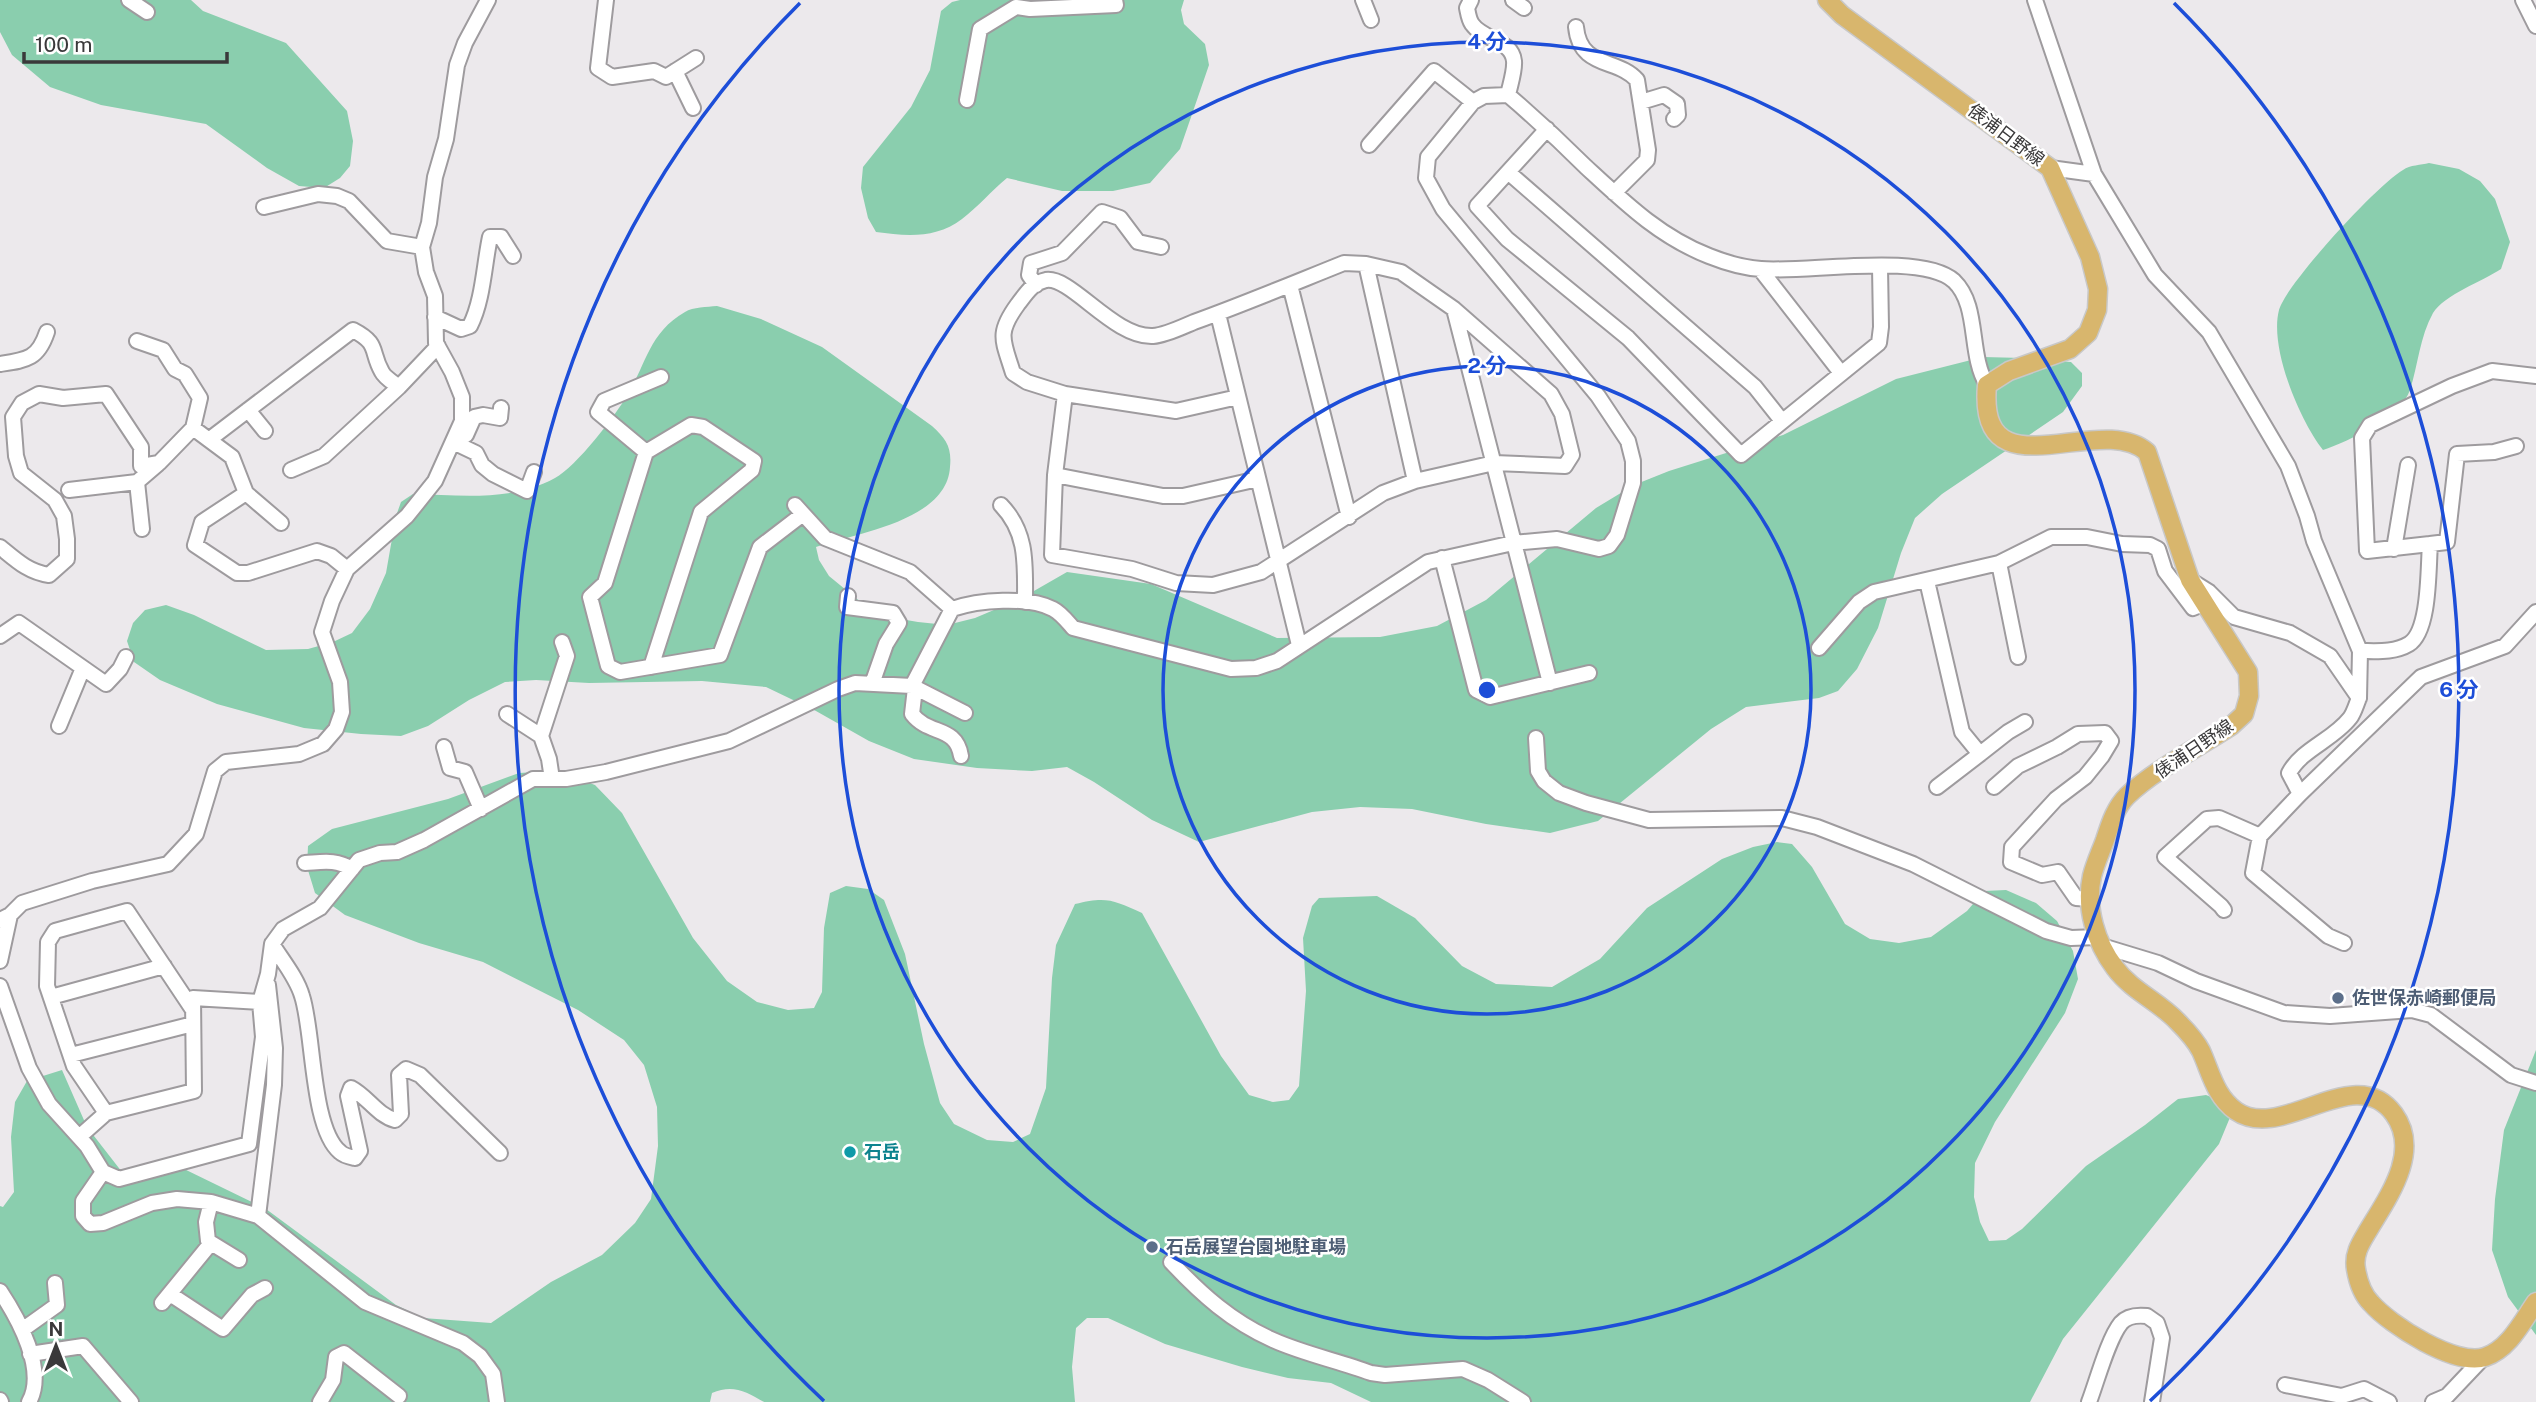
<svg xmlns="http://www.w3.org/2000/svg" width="2536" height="1402" font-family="'Public Sans','Noto Sans JP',sans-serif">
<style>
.green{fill:#8aceae}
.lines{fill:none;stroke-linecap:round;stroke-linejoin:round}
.minor-casing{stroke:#9e9b9e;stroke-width:18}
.major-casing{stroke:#c8c8c8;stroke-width:21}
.minor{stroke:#fff;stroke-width:14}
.major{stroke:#d8b66d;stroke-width:18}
.ring{fill:none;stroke:#1d4ed8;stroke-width:3.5}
.service-dot{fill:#5c6f8a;stroke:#fff;stroke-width:2.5}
.culture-dot{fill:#0f9aa8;stroke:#fff;stroke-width:2.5}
.labels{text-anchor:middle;stroke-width:5;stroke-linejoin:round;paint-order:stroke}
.street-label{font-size:18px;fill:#3a393a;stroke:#fff}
.service-label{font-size:18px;font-weight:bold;fill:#4e5e75;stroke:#fff;text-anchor:start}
.culture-label{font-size:18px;font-weight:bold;fill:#0d838f;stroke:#fff;text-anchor:start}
.centre{fill:#1d4ed8;stroke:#fff;stroke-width:3.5}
.ring-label{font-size:21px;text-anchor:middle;font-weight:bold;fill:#1d4ed8;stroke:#fff;stroke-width:5;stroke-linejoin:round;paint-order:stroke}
</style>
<rect width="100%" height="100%" fill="#ece9ec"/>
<path class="green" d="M0,0H191L203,11L286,43L347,111L353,141L350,166L340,178L324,188L299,186L267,168L206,124L101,105L50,87L12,55L0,32Z
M960,0H1184L1181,10L1184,24L1205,44L1209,65L1180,149L1150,183L1113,191H1062L1007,178C991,191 978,207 962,219C936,239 906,236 876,232L868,218L861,188L863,167L911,107L930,70L941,11L952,2Z
M2429,163L2459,169L2480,181L2495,199L2510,242L2501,269C2483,281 2444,295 2433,313C2420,336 2418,365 2410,390C2401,417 2349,441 2323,450C2300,421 2269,348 2279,310C2286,284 2378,184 2403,170C2410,165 2421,165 2429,163Z
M717,306L761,319L822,347L932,426C946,439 952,447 950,467C947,521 856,533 816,547L819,560L829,576L857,599L883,616L918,622L947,625L975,618L1020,599L1067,572L1151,584L1277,638L1380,637L1437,626L1486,600L1596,508L1634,485L1669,471L1783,435L1896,379L1983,357L2023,358L2071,362L2082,373V386L2063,412L1942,494L1915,518L1901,553L1878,628L1857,669L1838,691L1819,698L1746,707L1711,729L1598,821L1550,833L1486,824L1412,809L1360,807L1312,812L1199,842L1152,820L1094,782L1067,767L1032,771L977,768L914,759L869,741L816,711L766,687L702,681L589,683L536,680L505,682L469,700L428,726L401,736L361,734L304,728L217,704L160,680L134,662L127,641L133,623L145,610L166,605L194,615L266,650L308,649L333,642L352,633L370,609L386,573L396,516L401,502L413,494C460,495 511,502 555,478C576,467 616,415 628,394C647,362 649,333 685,312C693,307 707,307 717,306Z
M556,771L595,785L622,813L693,938L727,981L757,1002L788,1010L814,1008L822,992L824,928L830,893L846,886L868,889L884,900L905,954L924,1044L940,1103L954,1124L987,1140L1013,1142L1030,1134L1046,1088L1052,978L1056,945L1075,904C1106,896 1114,900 1142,913L1221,1056L1249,1095L1273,1102L1289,1100L1299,1086L1306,991L1303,938L1312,906L1319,898L1377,896L1415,918L1462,966L1496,984L1552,987L1600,959L1647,908L1722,859L1753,847L1777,842L1792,844L1812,867L1845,924L1870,939L1899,943L1931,937L1967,911L1984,891L2006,890L2036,903L2057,921L2073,951L2078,979L2065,1013L1995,1122L1975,1163L1974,1197L1980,1222L1989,1241L2006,1240L2022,1229L2086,1166L2145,1125L2178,1099L2206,1095L2219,1100L2231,1115L2219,1144L2063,1339L2030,1402H1371L1331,1383L1288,1378L1242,1367L1165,1344L1108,1318H1087L1076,1328L1072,1367L1075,1402H764C746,1391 732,1384 712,1393L710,1402H0V1206L3,1207L14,1192L11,1137L15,1102L27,1081L62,1070L87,1127L122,1172L180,1167L266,1209L396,1305L423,1318L491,1323L551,1282L602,1255L635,1223L651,1199L658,1146L657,1107L644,1065L624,1040L578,1010L483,962L419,943L345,915L315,893L307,867L308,846L332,829L448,799L519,773Z
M2536,1050V1335L2508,1297L2492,1250L2495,1199L2504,1130Z"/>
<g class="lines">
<defs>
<path id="minor" d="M129,0L147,12
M606,0L598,68L612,77L654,71L666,77L696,58
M1363,0L1371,20
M1471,0L1467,8C1468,13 1469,20 1472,24C1483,40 1512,40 1514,61C1515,71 1510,85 1508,95
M1513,0L1524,8
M2035,0L2094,174L2155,275L2209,332L2288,466L2307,516L2314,541L2360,651L2359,698
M2523,0L2536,26
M1576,27C1580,69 1618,58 1637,80L1648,150L1647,160L1614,193
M675,71L693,108
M967,100L980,29L1016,7L1030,9L1116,5L1115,0
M1641,102L1664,95L1677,104L1678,115L1674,119
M1547,129L1477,206L1507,239L1628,338L1741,455L1879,343L1881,327L1880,267
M1369,145L1434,71L1473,102
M2050,168L2094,174
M1508,172L1755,387L1782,421
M264,207L318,194L337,196L349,201L387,241L422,247
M1344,263L1366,264L1401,272L1454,309L1551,394L1562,414L1572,455L1565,466L1494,463L1415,481L1383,493L1261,572L1213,585L1176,583L1132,569L1052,555L1055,475L1065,394L1027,382L1013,373C1003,340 996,334 1018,304C1026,294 1032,283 1046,280C1071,276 1114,338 1153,336C1166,335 1182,327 1194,322C1244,304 1294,283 1344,263Z
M1366,264L1415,481
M1760,269L1841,373
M1036,285L1029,275L1031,263L1062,253L1102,212L1120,218L1138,242L1161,247
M1290,285L1349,517
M1454,309L1550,683
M1218,314L1299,645
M435,317L461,329L470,326C483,301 484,265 490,237H501L513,256
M137,341L163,350L175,369L185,374L200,398L193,428
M0,364C27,360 38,359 47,332
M1065,394L1176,411L1238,397
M248,410L265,431
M466,435L474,417L483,415L500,418L501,408
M210,439L353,330C380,344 370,351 382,372C385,378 394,383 399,387L438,346
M453,442L476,453L482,465L493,474L527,491L534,472
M646,452L598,412L604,401L661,377
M291,470L324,456L399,387
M1055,475L1163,496H1183L1258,479
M137,482L142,529
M69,490L137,482L158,464
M246,493L281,523
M795,505L825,538L910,572L952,609
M1001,505C1028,533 1025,565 1025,602
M2430,544L2447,542L2457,454L2494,452L2516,446
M0,547C16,560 28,572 49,575L67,559V539L64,516L55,500L21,473L16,456L13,417L22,403L39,394L63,398L106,394L141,447V466L159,463L193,428L232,457L246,493L202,522L195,545L237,573H248L317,551L331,556L347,569
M2394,549L2408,465
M1442,558L1476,690L1490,697L1589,673
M1927,581L1962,732L1980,754L1937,787
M2193,582L2209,592L2234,617L2290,633L2330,656L2359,698C2356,705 2354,713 2350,718C2333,740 2302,749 2289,773L2300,794L2421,677L2505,646L2536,612
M848,596L847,607L893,613L899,623L886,644L872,684
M0,636L19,623L106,684L120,669L126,657
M1819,648L1859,602L1874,592L1999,563
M2360,651C2376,651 2394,653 2409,644C2430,631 2428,569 2430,544L2367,551L2362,438L2370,425L2452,386L2492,371L2536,376
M2018,657L1999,563L2051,537H2087L2122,544L2150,545L2158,549L2165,571L2193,608L2205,603
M651,667L701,512L752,470L754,461L703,427L691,425L646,452L605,583L590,597L608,666L620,672L720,655L760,547L803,514
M912,686L965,713
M915,688L912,714C929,736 956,725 961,756
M507,714L541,736L549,759L552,779
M59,726L83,668
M541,736L567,656L562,642
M1536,738L1538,771L1544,781L1559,793L1586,803L1649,820L1782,818L1817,827L1913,864L2046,931L2071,938L2098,937
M444,747L450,768L465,772L481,809
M1980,754L2008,732L2025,722
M1994,787L2018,766L2057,747L2078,734L2105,733L2111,741L2102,756L2085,777L2056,799L2012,847L2011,862L2042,875L2058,872L2076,898L2091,899
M2260,836L2253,873L2328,936L2344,943
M305,863C323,862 336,859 352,869
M2224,910L2221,906L2165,857L2207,819L2219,818L2260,836L2300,794
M0,920L10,915L22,903L92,881L168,864L196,834L215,771L226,762L299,754L323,744L336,729L342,712L340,682L322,632L332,601L347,569L407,516L435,481L462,421V397L452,372L436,343L435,296L426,272L422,247L429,223L435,177L446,139L457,65L465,43L488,0
M272,944C282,960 297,978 302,996C314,1032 311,1128 340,1152C344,1156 350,1157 355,1158L360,1151L348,1096L351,1088C368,1097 377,1115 395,1120L401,1114L399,1075L406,1069L420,1075L500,1153
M2102,946L2158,963L2196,981L2284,1013L2330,1016L2412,1010L2431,1015L2511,1075L2536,1083
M0,961L10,915
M0,986L29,1068L49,1104L87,1146L103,1172L119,1179L249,1144L263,1037L260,1002L268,974L272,944L283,929L320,908L359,860L380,853L397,852L424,840L533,779H566L606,772L729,741L838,689L855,683L912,686L952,609C978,600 1028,596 1053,609C1061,613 1067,621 1073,628L1231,669L1256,668L1277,661L1428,562L1513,543L1557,539L1599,549L1609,546L1617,535L1633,483V461L1628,441L1598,396L1443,209L1426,178L1428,157L1473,102L1484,96L1508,95C1535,118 1561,142 1586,167C1625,203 1660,237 1709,256C1724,262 1745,268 1761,269C1805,273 1922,252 1954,281C1980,306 1968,354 1987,385
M51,997L164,966
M71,1055L193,1024
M106,1113L74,1066L47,986L48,942L55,931L127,911L193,1010
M79,1137L106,1113L194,1091L193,998L260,1002
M103,1172L83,1201V1216L90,1224L103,1223L152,1203L177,1199L211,1202L258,1216L365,1302L463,1343L480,1356L493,1374L497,1402
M211,1202L206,1222L208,1241L239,1260
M258,1216L274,1085L275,1048L268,985
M1171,1262C1201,1294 1232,1322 1273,1340C1304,1354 1339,1361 1371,1373L1385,1375L1463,1369L1488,1380L1523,1402
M0,1291C18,1318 47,1370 29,1402
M170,1294L223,1329L252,1295L265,1288
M162,1303L211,1243
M22,1330L57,1305L55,1283
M30,1354L83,1346L131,1402
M2285,1385L2342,1396L2364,1389L2389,1402
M0,1400L1,1402
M320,1402L333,1380L336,1357L344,1353L399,1396
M2089,1402C2097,1381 2108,1339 2121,1323C2128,1315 2138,1315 2147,1316L2157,1323L2162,1338L2152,1402
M2433,1402L2447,1396L2482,1359"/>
<path id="major" d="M1827,0L1842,15L2050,168L2090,257L2098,289L2097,310L2088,333L2070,349L2009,371L1987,385C1977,498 2099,410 2147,452L2190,580L2248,672L2249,696L2244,714L2231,726C2199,747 2154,770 2127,796C2115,808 2110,825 2105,840C2101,851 2095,864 2092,876C2085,908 2096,943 2115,968C2132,991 2158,1001 2177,1021C2185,1029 2196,1041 2201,1051C2211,1073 2215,1096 2236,1111C2282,1143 2355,1060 2394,1114C2421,1151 2389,1196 2369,1229C2362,1241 2353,1253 2356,1269C2358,1281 2362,1294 2371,1303C2390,1325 2456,1367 2485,1357C2509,1349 2522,1322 2536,1302"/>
</defs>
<use href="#minor" class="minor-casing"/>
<use href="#major" class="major-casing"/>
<use href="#minor" class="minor"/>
<use href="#major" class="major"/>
</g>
<g class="ring">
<circle cx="1487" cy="690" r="324"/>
<circle cx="1487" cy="690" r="648"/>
<path d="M824 1401A972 972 0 0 1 800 3M2174 3A972 972 0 0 1 2150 1401"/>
</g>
<g class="service-dot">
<circle cx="2338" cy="998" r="7"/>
<circle cx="1152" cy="1247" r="7"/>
</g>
<circle class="culture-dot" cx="850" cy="1152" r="7"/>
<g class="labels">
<g class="street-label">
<text transform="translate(2006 135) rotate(37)" y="6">俵浦日野線</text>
<text transform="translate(2194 749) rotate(-34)" y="6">俵浦日野線</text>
</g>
<g class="service-label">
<text x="2352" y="1004">佐世保赤崎郵便局</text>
<text x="1166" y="1253">石岳展望台園地駐車場</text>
</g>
<g class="culture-label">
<text x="864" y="1158">石岳</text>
</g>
</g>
<circle cx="1487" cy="690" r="10" class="centre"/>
<g class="ring-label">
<text x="1487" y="49">4 分</text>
<text x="1487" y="373">2 分</text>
<text x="2459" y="697">6 分</text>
</g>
<g transform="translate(56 1346)" stroke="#ffffff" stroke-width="5" paint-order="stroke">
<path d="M0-5L12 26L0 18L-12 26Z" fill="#3a393a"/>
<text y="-10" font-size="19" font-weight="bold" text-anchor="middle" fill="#3a393a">N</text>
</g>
<path d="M24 52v10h203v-10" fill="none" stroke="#3a393a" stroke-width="3.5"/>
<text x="35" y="52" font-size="21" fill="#3a393a" stroke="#ffffff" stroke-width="5" paint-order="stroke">100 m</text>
</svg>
